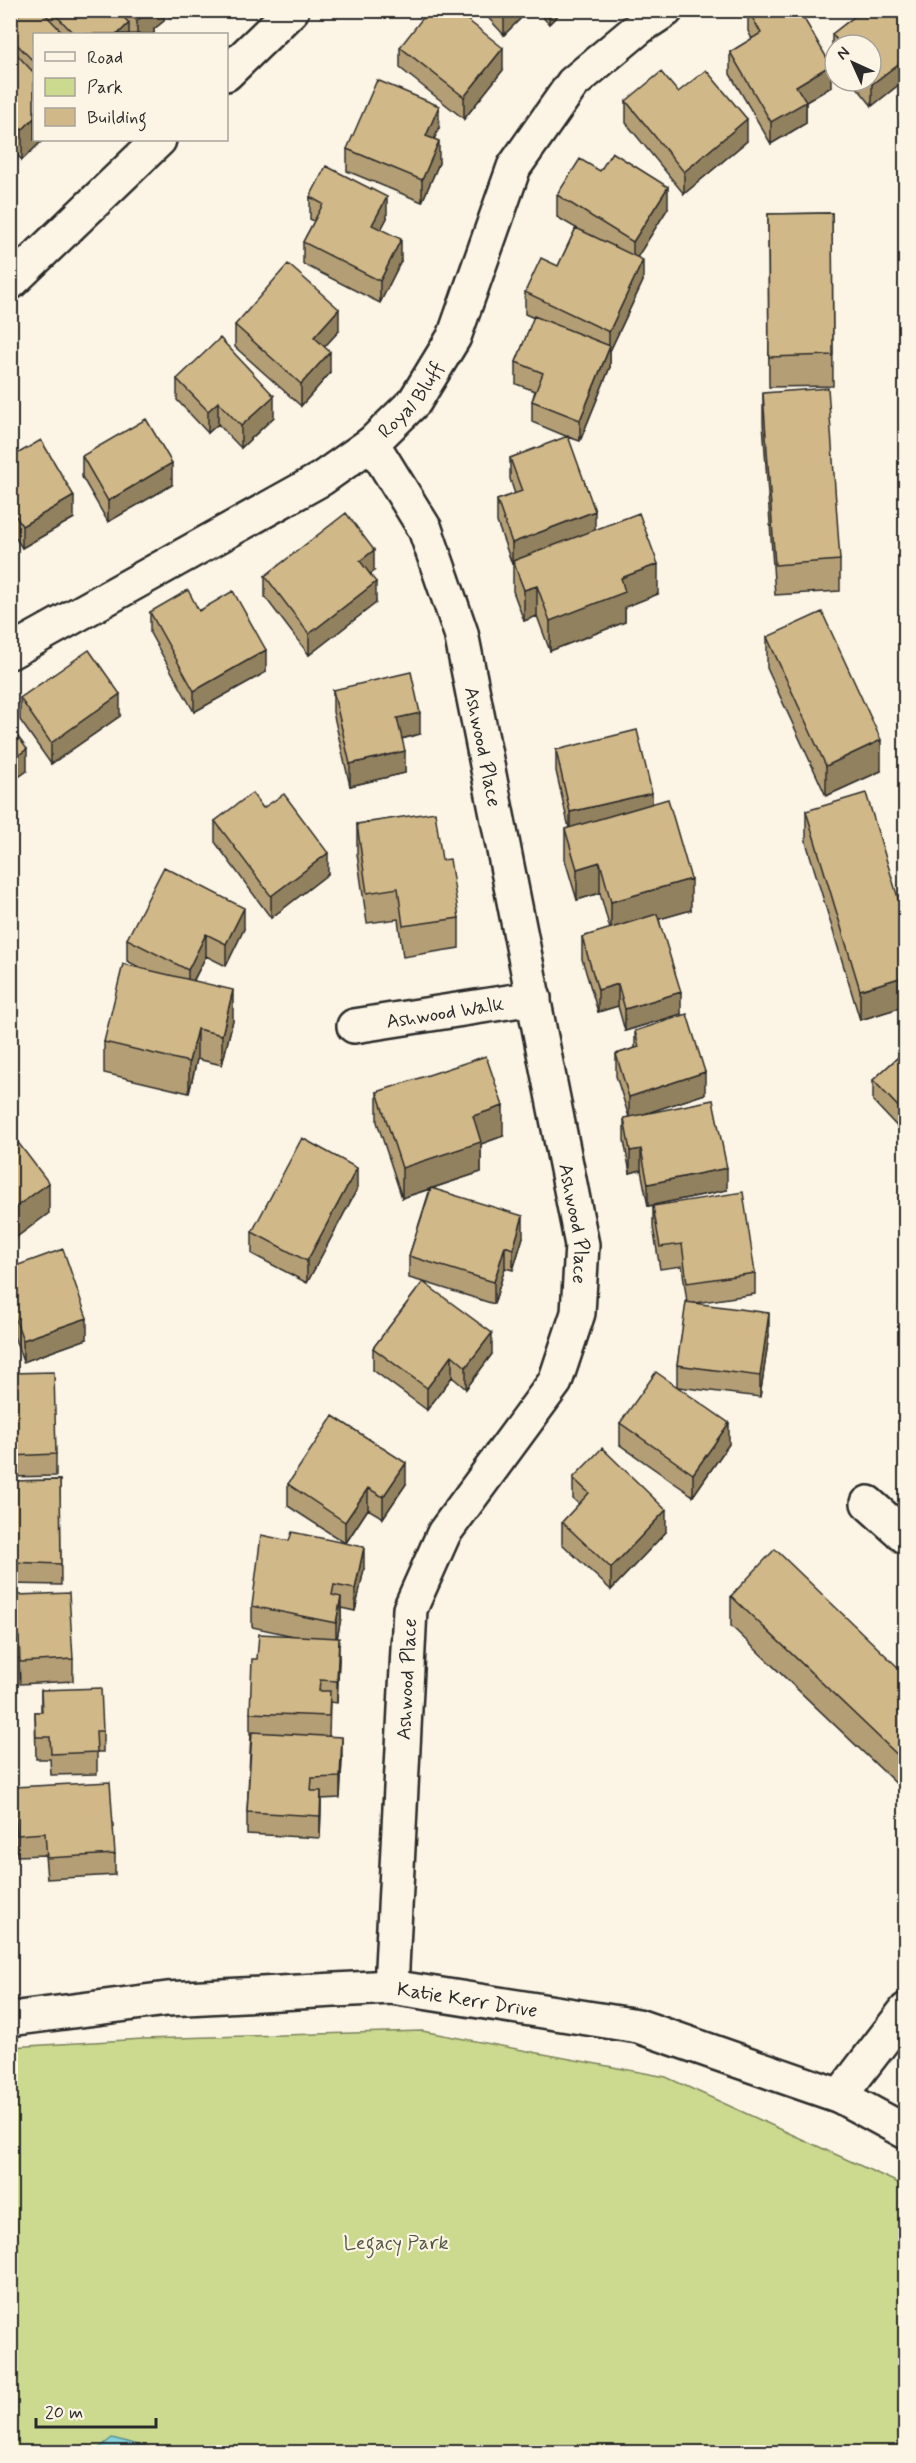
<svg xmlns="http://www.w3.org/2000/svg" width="916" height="2463" font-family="Mynerve,sans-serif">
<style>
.green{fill:#cbda8e;stroke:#7b825c;stroke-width:1.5}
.water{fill:#84d4de;stroke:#609096;stroke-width:1.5}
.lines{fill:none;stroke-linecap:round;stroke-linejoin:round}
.service-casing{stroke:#2b2b2b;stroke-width:22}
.minor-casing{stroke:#2b2b2b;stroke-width:38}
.tertiary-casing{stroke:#2b2b2b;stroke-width:38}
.service{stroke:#fcf5e5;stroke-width:18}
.minor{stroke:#fcf5e5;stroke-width:33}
.tertiary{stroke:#fcf5e5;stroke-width:33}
.wall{fill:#b49e75;stroke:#2b2b2b;stroke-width:1.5}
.shaded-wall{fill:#92815f;stroke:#2b2b2b;stroke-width:1.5}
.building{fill:#d1b888;stroke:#2b2b2b;stroke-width:1.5}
.labels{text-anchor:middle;stroke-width:4.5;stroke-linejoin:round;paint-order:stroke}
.street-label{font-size:20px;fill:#2b2b2b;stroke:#fcf5e5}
.park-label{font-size:20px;fill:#535744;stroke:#fcf5e5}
</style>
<rect width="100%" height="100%" fill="#fcf5e5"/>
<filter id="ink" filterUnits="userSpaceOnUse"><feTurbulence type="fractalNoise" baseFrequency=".0167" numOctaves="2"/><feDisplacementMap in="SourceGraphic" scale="12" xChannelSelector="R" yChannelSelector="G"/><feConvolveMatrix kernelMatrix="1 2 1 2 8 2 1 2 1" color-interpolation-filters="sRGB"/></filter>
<g filter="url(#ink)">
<path class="green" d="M422,2031L666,2077L905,2186V2452H11V2047L143,2039Z"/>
<path class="water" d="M112,2438L165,2452H94Z"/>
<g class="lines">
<defs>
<path id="service" d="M10,11L11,10"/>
<g id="minor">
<path d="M226,74L292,10"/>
<path d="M10,283L159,140"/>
<path id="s1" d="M372,443L425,529L461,633L582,1245L578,1313L555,1382L444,1533L410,1609L391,1987"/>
<path id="s2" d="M10,652L321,479L372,443L415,401L454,337L514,167L573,83L640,27L666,10"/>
<path id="s3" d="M354,1026L534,998"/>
<path d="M868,1503L906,1537"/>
<path d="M840,2096L906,2010"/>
</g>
<g id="tertiary">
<path id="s4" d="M10,2019L167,1999L391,1987L638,2026L840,2096L906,2132"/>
</g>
</defs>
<use href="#service" class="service-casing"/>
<use href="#minor" class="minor-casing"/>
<use href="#tertiary" class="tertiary-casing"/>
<use href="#service" class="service"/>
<use href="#minor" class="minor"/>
<use href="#tertiary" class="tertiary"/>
</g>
<path class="wall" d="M24,10H164V21L154,29V34H34V140H43L22,160L17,155V165L10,171V23Z
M164,10H181L171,19Z
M481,10H529L504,35Z
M536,10H563L549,24Z
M748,10L831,87L806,102V123L771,144L730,74V52L752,39L748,31Z
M851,10H906V79L872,106L852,81H871V45H835V59L832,55V34L855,16Z
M400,47L503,70L464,119L400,68Z
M678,92L747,141L684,194L626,123V101Z
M439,128L434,139L439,163L422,202L347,171V149Z
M600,171L668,208L637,257L643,281L610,351V367L580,441L568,437L595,530L658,594L625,607V622L550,651L537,616L524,621L513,591V564H512L497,522V500L515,494L510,479V458L568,437L532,422V401L535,391L516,384V362L534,318L525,314V292L558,266L576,228L557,217V195Z
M310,197L387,218L381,229L401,261L380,303L303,264V242L314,221L310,219Z
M832,213L833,386L769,387L768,214Z
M235,325L339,331L324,347L330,373L301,406L235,347Z
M177,379L274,417L241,448L218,424L208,433L177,400Z
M763,393L840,560V591L775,595L763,423Z
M82,456L172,485L108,522L82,477Z
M10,458L74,518L22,548L10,529Z
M374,571L371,574L376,603L309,655L265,597V576Z
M199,611L266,672L194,712L150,633V612Z
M767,637L881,771L826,796L767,668Z
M333,690L420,734L402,739L405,773L350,786L333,712Z
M20,698L120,716L51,764L20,720Z
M556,750L652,804L691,910L659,919L681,1014L625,1031L618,1006L598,1012L582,959V937L610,929L600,893L577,900L565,860V829L569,828L556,771Z
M806,811L906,924V1006L860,1020L806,842Z
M215,821L328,874L271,918L215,842Z
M357,824L442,860L459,918V948L403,957L398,919L367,923L357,854Z
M244,929L226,966L206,956L194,980L233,1020L222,1065L197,1059L189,1093L104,1073V1042L141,968L127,961V939Z
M635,1031L705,1094L644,1114L727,1190L648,1206L641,1170L630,1173L624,1140V1118L629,1117L616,1076V1054L635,1048Z
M906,1050V1136L873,1101V1080Z
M377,1092L503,1136L481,1144V1172L433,1188L523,1237L513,1270L505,1268L494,1304L424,1282L492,1354L466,1389L452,1377L427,1410L373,1370V1348L423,1282L409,1278V1256L430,1189L402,1198L377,1122Z
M357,1189L307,1283L252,1254V1232Z
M653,1206L755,1273V1294L695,1303L769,1335L760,1397L678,1387L729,1444L693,1496L620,1445V1423L677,1386V1365L687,1302L682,1266L660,1269L653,1227Z
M10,1268L87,1339L23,1362L14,1336L10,1338Z
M10,1373L56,1454V1476L10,1477Z
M573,1478L666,1532L611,1590L562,1544V1522L579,1504L573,1499Z
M60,1480L61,1585L10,1584V1481Z
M288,1484H406L383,1518L368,1509L346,1543L364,1569L355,1611L341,1608V1618L337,1638L339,1659L337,1703L330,1702L329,1736L342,1758L340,1798L321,1799L320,1838L247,1834V1812L251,1734H250V1713L294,1636L252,1627V1606L289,1541L345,1543L288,1506Z
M17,1595L73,1659V1681L20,1684L19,1658L11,1659V1622L17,1621Z
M731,1596L906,1675V1793L731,1626Z
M41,1690L103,1731V1752H97V1774L51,1775L50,1759H36L35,1712H41Z
M14,1787L115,1854V1875L47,1879L45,1855L17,1856L14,1809Z"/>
<path class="shaded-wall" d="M148,10H164V21L154,29V34H137V21Z
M171,10H181L171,19Z
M504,10H529L504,35Z
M549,10H563L549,24Z
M129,23V34H118Z
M503,48V70L464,119V97Z
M906,58V79L872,106V84Z
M831,65V87L806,102V123L771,144V122L796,86Z
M439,106V128L426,158V136Z
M34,118V140H43L22,160V130Z
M747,119V141L684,194V172Z
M17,135V165L10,171V141Z
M439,141V163L422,202V180Z
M668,187V208L633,264V242Z
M387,197V218L372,247V225Z
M401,239V261L380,303V281Z
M643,260V281L610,351V367L580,441V420L609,349V332Z
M339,309V331L314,358V337Z
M330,352V373L301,406V384Z
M274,396V417L241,448V426Z
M218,402V424L208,433V411Z
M172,463V485L108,522V501Z
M74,496V518L22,548V526Z
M595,511V533L513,561V564H512V543Z
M374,550V571L360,582V561Z
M658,564V594L625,607V622L550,651V621L621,578Z
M376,582V603L309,655V634Z
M537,586V616L524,621V590Z
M266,650V672L194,712V691Z
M120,694V716L51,764V743Z
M420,713V734L397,740V718Z
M881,740V771L826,796V766Z
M27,749V771L10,783V761Z
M405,751V773L350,786V764Z
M652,793V814L570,833V812Z
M328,853V874L271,918V896Z
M600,862V893L577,900V869Z
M691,879V910L611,933V902Z
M244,908V929L226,966V944Z
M206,934V956L188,991V970Z
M906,976V1006L860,1020V990Z
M618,984V1006L598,1012V990Z
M233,990V1020L222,1065V1035Z
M681,992V1014L625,1031V1009Z
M197,1029V1059L189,1093V1062Z
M705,1072V1094L629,1119V1097Z
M503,1106V1136L481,1144V1172L402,1198V1168L473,1116Z
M641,1149V1170L630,1173V1151Z
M357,1168V1189L307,1283V1261Z
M727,1168V1190L648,1206V1184Z
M49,1183V1213L10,1242V1211Z
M523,1216V1237L513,1270V1249Z
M505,1246V1268L494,1304V1282Z
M769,1313V1335L760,1397V1376Z
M14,1315V1336L10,1338V1316Z
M87,1318V1339L23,1362V1340Z
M492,1333V1354L466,1389V1367Z
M452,1355V1377L427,1410V1388Z
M729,1423V1444L693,1496V1474Z
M406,1463V1484L383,1518V1497Z
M368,1488V1509L345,1544V1522Z
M666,1510V1532L611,1590V1568Z
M364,1547V1569L355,1611V1589Z
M341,1597V1618L336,1644V1623Z
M339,1638V1659L337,1703V1681Z
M342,1737V1758L340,1798V1777Z
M321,1791V1813L320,1838V1816Z"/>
<path class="building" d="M24,10H41L64,34H34V62L10,37V23Z
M51,10H117L129,23L118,34H119H74Z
M127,10H148L137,21Z
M429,10H455L503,48L464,97L400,47Z
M748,10H799L831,65L796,86L806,102L771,122L730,52L761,33Z
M863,10H906V58L872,84L869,81H871V45H841L832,34Z
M10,47L34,73V118L22,130L10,118Z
M706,70L747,119L684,172L626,101L661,72L678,92Z
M377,80L439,106L426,136L439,141L422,180L347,149Z
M10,128L17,135L10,141Z
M612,152L668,187L633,242L557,195L580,159L600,171Z
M326,166L387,197L372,225L401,239L380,281L303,242L323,204L310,197Z
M832,213L833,355L769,357L768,214Z
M576,228L643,260L609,332L525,292L541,258L558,266Z
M288,264L339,309L314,337L330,352L301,384L235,325Z
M534,316L610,346L580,420L532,401L543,373L516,362Z
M220,338L274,396L241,426L218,402L208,411L177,379Z
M828,388L840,560L775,565L763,393Z
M146,419L172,463L108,501L82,456Z
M568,436L595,511L512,543L497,500L522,491L510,458Z
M41,440L74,496L22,526L10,507V458Z
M346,513L374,550L360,561L376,582L309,634L265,576Z
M639,513L658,564L621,578L625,592L550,621L537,586L524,590L513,561Z
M188,590L199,611L233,591L266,650L194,691L150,612Z
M822,612L881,740L826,766L767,637Z
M89,650L120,694L51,743L20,698Z
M411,672L420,713L397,718L405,751L350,764L333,690Z
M10,726L27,749L10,761Z
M637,730L652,793L570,812L556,750Z
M252,793L263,808L284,794L328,853L271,896L215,821Z
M866,793L906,924V976L860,990L806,811Z
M668,799L691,879L611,902L600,862L577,869L565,829Z
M435,812L442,860L450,859L459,918L403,926L398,888L367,893L357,824Z
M164,867L244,908L226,944L206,934L188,970L127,939Z
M657,914L681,992L625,1009L618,984L598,990L582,937Z
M123,964L233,990L222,1035L197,1029L189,1062L104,1042Z
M687,1014L705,1072L629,1097L616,1054L639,1047L635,1031Z
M906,1050V1115L873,1080Z
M486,1056L503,1106L473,1116L481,1142L402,1168L377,1092Z
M713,1100L727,1168L648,1184L641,1149L630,1151L624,1118Z
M10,1132L49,1183L10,1211Z
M302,1138L357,1168L307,1261L252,1232Z
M431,1188L523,1216L513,1249L505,1246L494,1282L409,1256Z
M743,1192L755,1273L687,1283L682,1244L660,1247L653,1206Z
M63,1249L87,1318L23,1340L14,1315L10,1316V1268Z
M423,1282L492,1333L466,1367L452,1355L427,1388L373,1348Z
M686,1302L769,1313L760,1376L677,1365Z
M54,1372L56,1454L10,1456V1373Z
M656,1372L729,1423L693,1474L620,1423Z
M333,1416L406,1463L383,1497L368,1488L345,1522L288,1484Z
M602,1448L666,1510L611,1568L562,1522L589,1493L573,1478Z
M60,1480L61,1564L10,1562V1481Z
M292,1532L364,1547L355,1589L334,1585L332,1595L341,1597L336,1623L252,1606L261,1535L289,1541Z
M775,1549L906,1675V1763L731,1596Z
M69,1593L73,1659L20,1662L19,1637H11V1622L18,1621L17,1595Z
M259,1634L339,1638L337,1681L320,1680L319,1691H330L329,1716L250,1713L252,1659H257Z
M101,1688L103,1731H96L97,1752L51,1754L50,1737H36L35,1712H42L41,1690Z
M252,1732L342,1737L340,1777L312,1778L311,1791H321L320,1816L247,1812Z
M110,1782L115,1854L47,1858L45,1833L17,1835L14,1787Z"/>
</g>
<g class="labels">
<g class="street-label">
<text dy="7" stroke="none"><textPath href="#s2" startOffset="477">Royal Bluff</textPath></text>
<text dy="7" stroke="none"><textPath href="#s1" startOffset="327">Ashwood Place</textPath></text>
<text dy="7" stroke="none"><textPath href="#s3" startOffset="92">Ashwood Walk</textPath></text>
<text dy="7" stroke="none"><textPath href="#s1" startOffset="813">Ashwood Place</textPath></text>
<text transform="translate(406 1679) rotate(-87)" y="7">Ashwood Place</text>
<text dy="7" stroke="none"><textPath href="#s4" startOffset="460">Katie Kerr Drive</textPath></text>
</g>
<g class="park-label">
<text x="396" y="2249">Legacy Park</text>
</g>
</g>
<rect width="916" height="2463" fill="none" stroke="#fcf5e5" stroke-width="36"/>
<rect x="18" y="18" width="880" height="2427" fill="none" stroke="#2b2b2b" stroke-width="2" filter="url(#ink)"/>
<rect x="33" y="33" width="195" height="108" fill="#fcf5e5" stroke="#a8a49b" stroke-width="1.5"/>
<rect x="45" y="52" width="30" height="9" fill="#fcf5e5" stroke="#a8a49b" stroke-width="1.5"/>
<text x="87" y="63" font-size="18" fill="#2b2b2b">Road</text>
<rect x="45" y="78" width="30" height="18" fill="#cbda8e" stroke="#a8a49b" stroke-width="1.5"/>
<text x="87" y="93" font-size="18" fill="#2b2b2b">Park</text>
<rect x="45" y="108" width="30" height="18" fill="#d1b888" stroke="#a8a49b" stroke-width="1.5"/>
<text x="87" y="123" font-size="18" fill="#2b2b2b">Building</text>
<g transform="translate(853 63) rotate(315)"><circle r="28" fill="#fcf5e5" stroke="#a8a49b" stroke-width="1.5"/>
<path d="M0-4.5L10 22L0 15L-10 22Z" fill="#2b2b2b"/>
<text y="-9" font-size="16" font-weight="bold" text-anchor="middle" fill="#2b2b2b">N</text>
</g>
<path d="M36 2418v9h120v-9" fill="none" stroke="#2b2b2b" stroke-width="3"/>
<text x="45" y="2418" font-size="18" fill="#2b2b2b" stroke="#fcf5e5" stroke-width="4.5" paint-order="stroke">20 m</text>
</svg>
